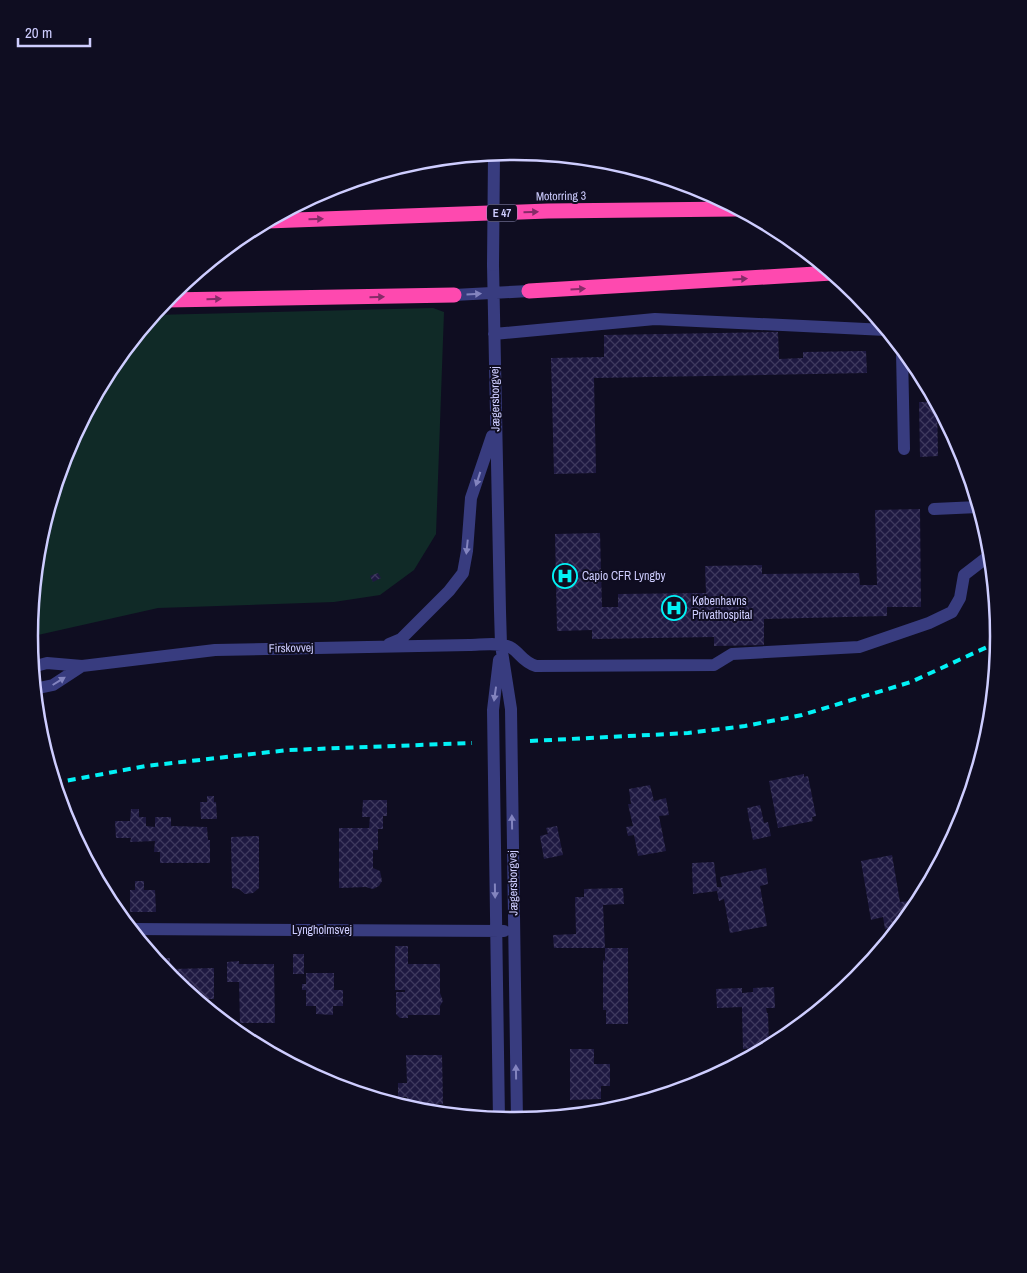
<svg xmlns="http://www.w3.org/2000/svg" width="1027" height="1273" font-family="'Archivo Narrow',sans-serif">
<style>
.green{fill:#102a27}
.building{fill:url(#building-cross-hatch)}
.lines{fill:none;stroke-linecap:round;stroke-linejoin:round}
.minor{stroke:#383c7f;stroke-width:12}
.highway{stroke:#fe49af;stroke-width:15}
.rail{stroke:#02f2f6;stroke-width:4;stroke-dasharray:8 6;stroke-linecap:butt}
.minor-bridge{stroke:#383c7f;stroke-width:12}
.oneway{fill:#862b68}
.oneway2{fill:#8384bf}
.labels{text-anchor:middle;stroke-width:4;stroke-linejoin:round;paint-order:stroke}
.shield{fill:#0f0d21;stroke:#9593bc;stroke-width:1}
.shield-label{font-size:11px;font-weight:bold;fill:#cecdff}
.street-label{font-size:12px;fill:#cecdff;stroke:#0f0d21}
.poi-label{font-size:12px;fill:#cecdff;stroke:#0f0d21;text-anchor:start}
.rim{fill:none;stroke:#cecdff;stroke-width:2.5}
</style>
<defs>
<pattern id="building-cross-hatch" width="8" height="8" patternUnits="userSpaceOnUse" patternTransform="scale(1.25)"><rect width="8" height="8" fill="#1e1941"/><path d="M0 0l8 8M0 8l8-8" fill="none" stroke="#3e395e"/></pattern>
</defs>
<rect width="100%" height="100%" fill="#0f0d21"/>
<path class="green" d="M433,308L444,312L436,534L414,570L380,595L334,602L158,608L29,637L38,542L66,451L111,367L153,315Z"/>
<path class="building" d="M778,332L779,359L803,358V352L866,351L867,373L594,378L596,473L554,474L551,358L604,357V335Z
M919,402H935L937,406L938,456L920,457Z
M920,509L921,607H887V616L764,619V645L714,646V637L592,639V630L557,631L555,534L600,533L602,607H618V594L706,593L705,566L762,565V574L859,573L860,585H877L875,510Z
M378,573L381,578L373,582L370,576Z
M804,774V777L808,776L816,816L812,817L813,821L778,828L769,781Z
M650,785L654,801L666,798L669,815L659,816L666,851L638,856L634,835L628,836L626,827L633,826L628,804H631L629,789Z
M207,796H214V802H216L217,819H201L200,802H207Z
M363,800H387V816H383V829H378V850H373V868L380,871L382,881L379,886L373,889L366,887L339,888V828H369L370,817H362Z
M760,805L764,823L768,822L771,836L753,840L747,808Z
M131,809H139V817H146V826L155,827V817H171V826L207,827L208,840H210V863H160V852H154L155,841L130,842L131,838H116L115,821H130Z
M557,826L563,855L544,859L540,836L548,834L546,828Z
M259,836V888L253,893L245,894L239,889L232,888L231,837Z
M892,855L900,902L910,901L911,912L900,926L885,929L883,917L871,920L861,861Z
M87,861H97V881Z
M714,862L717,887H722L720,877L766,868L768,884L760,886L767,926L730,933L724,899L719,901L717,891L693,894L692,863Z
M135,881H144V890H155L156,912H130V890H135Z
M623,888L624,904L603,905L605,948H554L553,935L576,934L575,897H584V889Z
M395,946H408V964H440V993L443,1001L440,1006V1015H408V1018H400L396,1014V992H405V990H395Z
M605,948H628V1024H606V1010H603V960L605,961Z
M293,954H304V974H293Z
M153,958H170V977H172V969L214,968V999H195L171,979Z
M239,961V964H274L275,1023H240L239,982H227V962Z
M306,973H334V990H343V1006H333V1015L316,1014V1006H306V990H302V984H306Z
M774,987L775,1008H766L767,1013H768L769,1047L743,1049L742,1007L717,1008L716,989L742,988V993L753,992V988Z
M570,1049H594V1064H610V1086H601V1099L570,1100Z
M406,1055H442L443,1104H407V1097H398V1083H407Z"/>
<g class="lines">
<path class="minor" d="M493,265L500,611L501,645L511,709L517,1121
M454,295L529,291
M887,331L902,352L904,449
M494,334L655,319L886,330
M934,509L978,507
M389,644L401,639L449,591L463,573L467,551L471,498L492,436
M32,667L47,663L82,666L215,650L469,645C481,645 498,642 510,647C520,652 521,661 536,666L714,665L732,654L859,647L929,623L952,612L960,598L964,575L990,555
M34,689L53,685L82,666
M129,929L504,931
M499,1120L493,710L499,660"/>
<path class="highway" d="M267,221L548,211L736,209
M529,291L832,273
M166,300L454,295"/>
<path class="rail" d="M530,741L688,733L745,726L802,715L911,682L998,642
M54,783L146,766L288,750L472,743"/>
<path class="minor-bridge" d="M493,265L494,154"/>
</g>
<defs><path id="oneway-solid" d="M-6-.8H1V-3.2L6.5 0L1 3.2V.8H-6Z" transform="scale(1.25)"/></defs>
<g class="oneway">
<use href="#oneway-solid" transform="translate(531 212) rotate(-2)"/>
<use href="#oneway-solid" transform="translate(316 219) rotate(-2)"/>
<use href="#oneway-solid" transform="translate(740 279) rotate(-3)"/>
<use href="#oneway-solid" transform="translate(578 289) rotate(-3)"/>
<use href="#oneway-solid" transform="translate(377 297) rotate(-1)"/>
<use href="#oneway-solid" transform="translate(214 299) rotate(-1)"/>
</g>
<g class="oneway2">
<use href="#oneway-solid" transform="translate(474 294) rotate(-3)"/>
<use href="#oneway-solid" transform="translate(478 479) rotate(108)"/>
<use href="#oneway-solid" transform="translate(467 547) rotate(96)"/>
<use href="#oneway-solid" transform="translate(59 681) rotate(-32)"/>
<use href="#oneway-solid" transform="translate(495 694) rotate(98)"/>
<use href="#oneway-solid" transform="translate(512 822) rotate(-91)"/>
<use href="#oneway-solid" transform="translate(495 891) rotate(89)"/>
<use href="#oneway-solid" transform="translate(516 1072) rotate(-91)"/>
</g>
<defs>
<symbol id="hospital-ring" viewBox="-11 -11 22 22"><circle r="9.5" fill="#0f0d21" stroke="#02f2f6" stroke-width="1.5"/><path d="M-5-5h3v3.5h4V-5h3V5h-3V1.5h-4V5h-3Z" fill="#02f2f6"/></symbol>
</defs>
<g fill-rule="evenodd">
<use href="#hospital-ring" x="551" y="562" width="28" height="28"/>
<use href="#hospital-ring" x="660" y="594" width="28" height="28"/>
</g>
<g class="labels">
<rect class="shield" x="487" y="204.5" width="30" height="17" rx="4"/>
<g class="shield-label">
<text x="502" y="217">E 47</text>
</g>
<g class="street-label">
<text transform="translate(561 196) rotate(-1)" y="4">Motorring 3</text>
<text transform="translate(495 399) rotate(-91)" y="4">Jægersborgvej</text>
<text transform="translate(291 648) rotate(-1)" y="4">Firskovvej</text>
<text transform="translate(513 883) rotate(-91)" y="4">Jægersborgvej</text>
<text x="322" y="934">Lyngholmsvej</text>
</g>
<g class="poi-label">
<text x="582" y="580">Capio CFR Lyngby</text>
<text x="692" y="605">Københavns<tspan x="692" dy="14">Privathospital</tspan></text>
</g>
</g>
<path d="M0 0H1027V1273H0ZM38 636a476 476 0 1 1 952 0a476 476 0 1 1-952 0Z" fill="#0f0d21" fill-rule="evenodd"/>
<path class="rim" d="M38 636a476 476 0 1 1 952 0a476 476 0 1 1-952 0Z"/>
<path d="M18 38v8h72v-8" fill="none" stroke="#cecdff" stroke-width="2.5"/>
<text x="25" y="38" font-size="15" fill="#cecdff" stroke="#0f0d21" stroke-width="4" paint-order="stroke">20 m</text>
</svg>
